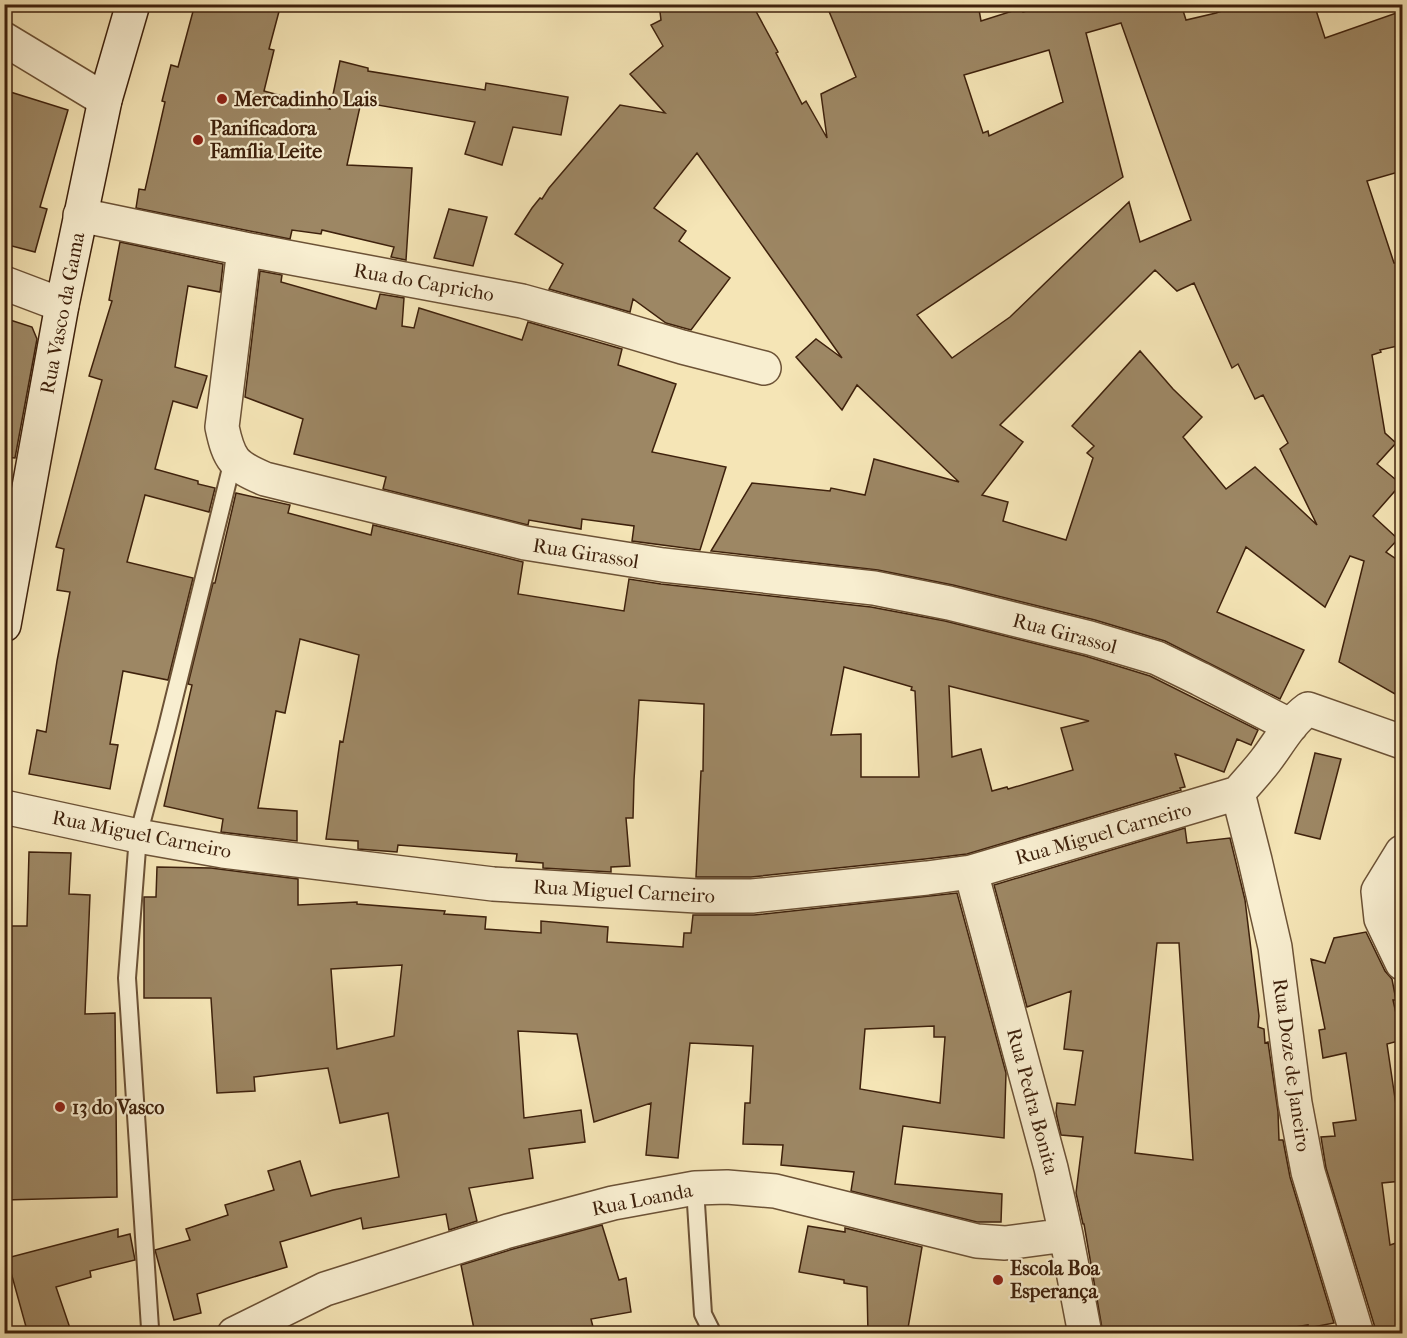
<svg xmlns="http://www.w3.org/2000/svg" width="1407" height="1338" font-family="'IM FELL French Canon',serif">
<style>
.building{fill:#9d8764;stroke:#3e210c;stroke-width:1.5;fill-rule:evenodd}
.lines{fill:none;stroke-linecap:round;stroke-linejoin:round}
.service-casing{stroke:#6c5236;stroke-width:20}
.minor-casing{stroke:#6c5236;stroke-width:36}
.secondary-casing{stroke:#3e210c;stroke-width:36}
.service{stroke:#f8eed0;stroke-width:16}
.minor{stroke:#f8eed0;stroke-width:33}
.secondary{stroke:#f8eed0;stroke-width:33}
.poi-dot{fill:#8f2418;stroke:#f8eed0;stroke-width:2}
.labels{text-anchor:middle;stroke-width:4.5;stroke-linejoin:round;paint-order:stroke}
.poi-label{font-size:20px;font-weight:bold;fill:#3e210c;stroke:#f8eed0;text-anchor:start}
.street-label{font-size:20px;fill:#3e210c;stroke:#f8eed0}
</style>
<rect width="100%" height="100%" fill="#f5e5b6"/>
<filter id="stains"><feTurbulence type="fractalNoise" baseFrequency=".00333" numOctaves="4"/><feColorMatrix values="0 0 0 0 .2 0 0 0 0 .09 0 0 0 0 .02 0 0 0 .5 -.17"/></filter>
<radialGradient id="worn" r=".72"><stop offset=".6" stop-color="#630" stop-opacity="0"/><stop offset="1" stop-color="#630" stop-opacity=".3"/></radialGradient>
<path class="building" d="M195,4H281L269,49L274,50L264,91L330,109L340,61L368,68V71L485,90L486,83L568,97L561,135L513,127L502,165L465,154L475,122L361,102L347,165L412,168L406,260L391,257L394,247L322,230L321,234L292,230L290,239L136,208L139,189L145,190L165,102L162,101L171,65L178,67Z
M659,4H752L778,52L776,53L802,104L806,101L827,138L821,94L856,77L826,4H978L981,21L1022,8L1023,12L1050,4H1181L1186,20L1216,13L1242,4H1314L1325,38L1402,11V171L1367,181L1394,263H1396L1402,281V345L1380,350L1381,352L1372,355L1385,433L1396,443L1377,464L1401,484L1373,516L1398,539L1386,552L1402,563V698L1339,662L1364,561L1350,556L1325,607L1246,547L1217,612L1304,650L1280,699L1165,641L1095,620L953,585L878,570L711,551L752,483L830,491L831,488L865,495L874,459L959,482L857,385L842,410L796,357L816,339L842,358L697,153L654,208L686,231L679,241L730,278L691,330L666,323L633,299L630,312L549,289L563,264L515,234L532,208L540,198L542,199L549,188L620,105L665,113L630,74L663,46L651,25L661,20ZM1121,23L1191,220L1140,242L1129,202L1010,317L952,358L917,315L1123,177L1086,33ZM1049,50L1063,102L989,136L988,131L983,133L964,75ZM1155,270L1177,291L1194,283L1232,368L1238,364L1255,399L1263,395L1288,443L1280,449L1317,525L1255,467L1226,489L1183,437L1202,417L1173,389L1140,351L1072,426L1094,446L1087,453L1093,458L1066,540L1003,521L1008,502L982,495L1023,442L1000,425Z
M4,90L68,110L40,207L47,209L35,252L4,244Z
M449,209L487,217L473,266L434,258Z
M120,242L223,264L220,292L188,286L175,367L207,376L197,408L173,401L155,469L198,481V484L215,488L209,512L145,495L127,562L193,578L168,680L123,671L110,744L118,745L110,789L29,774L37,730L46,732L57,661L70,592L57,590L64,549L56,547L102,380L89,376L112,301L109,300Z
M260,271L282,275L281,282L376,309L380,294L404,298L402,326L414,328L419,308L522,340L528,322L622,349L618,365L676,384L652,452L726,467L700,550L632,541L634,526L582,519L581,529L529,520L528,525L383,489L386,477L294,454L303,419L245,397Z
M4,318L32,327L37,339L15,458L4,457Z
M236,493L290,505L288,513L371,535L373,525L523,562L518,594L624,611L629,579L661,584L871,607L945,621L1085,656L1150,676L1258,730L1251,745L1237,739L1224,772L1175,754L1185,787L1180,788L1181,790L967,854L925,859L751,877H696L701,771H703L704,704L639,700L634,780L633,818H626L630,866L611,867V872L543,868V863L516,861L517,854L398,845L397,852L358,849V841L326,839L340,741L343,742L359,655L300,639L285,713L276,711L258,808L297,811V841L221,832L223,819L164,806L192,685L188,684L213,583H215ZM844,667L912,687L911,690L915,691L919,777H861V734L831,735ZM949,686L1089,721L1061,728L1073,770L1008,789L1007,787L992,791L981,749L952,757Z
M1315,753L1341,759L1320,839L1295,833Z
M1185,828L1187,843L1230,838L1245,900L1259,1016L1258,1027L1264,1029L1265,1043L1268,1042L1278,1112L1279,1140H1283L1290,1177L1334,1323L1308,1328V1325L1252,1334H1103L1084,1224H1083L1076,1193L1083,1137L1061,1135L1056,1113L1057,1103L1075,1105L1083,1051L1064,1049L1071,991L1027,1007L994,885ZM1157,943H1179L1193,1160L1135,1153Z
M29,852L71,853L69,894L90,895L85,1014L115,1013L117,1197L4,1200V926H27Z
M157,867L211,868L298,879V905L357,902V904L445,911L444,914L486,917L485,929L541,933V921L608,927L607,942L683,947L684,933H691L693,915H754L957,893L1006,1073L1004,1138L903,1126L895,1184L1002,1194L1001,1222H977L851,1191L854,1172L781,1165L783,1145L743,1144L745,1103H750L753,1046L690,1043L678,1158L646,1155L651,1103L594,1122L577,1034L518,1031L524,1118L581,1110L585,1142L529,1149L533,1178L469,1188L477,1221L449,1230L446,1214L363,1229L361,1218L280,1242L287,1267L197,1294L201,1313L174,1320L155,1250L190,1240L186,1229L228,1215L225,1205L274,1190L268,1171L300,1161L311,1196L333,1190L399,1177L388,1113L340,1123L328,1068L254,1077L255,1091L217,1093L211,998H144V897H156ZM402,965L394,1036L337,1049L331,969ZM934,1026V1037H945L940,1103L860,1089L865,1029Z
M1366,932L1385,971L1392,979L1396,1000H1393L1402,1040L1387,1044L1396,1105L1402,1167V1181L1382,1183L1390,1245L1402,1241V1334H1377L1326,1168L1321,1137L1335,1136L1333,1123L1356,1120L1346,1053L1323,1058L1319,1030L1325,1029L1311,959L1325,963L1334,938Z
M602,1225L619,1280L626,1278L631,1312L591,1319L593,1327L569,1334H475L461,1265L513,1249Z
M808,1226L845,1232V1228L922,1247L907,1334H868L867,1287L844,1283V1280L799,1272Z
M118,1229V1237L130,1234L135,1260L90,1271L91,1277L56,1287L72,1334H28L7,1258Z"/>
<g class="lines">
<defs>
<path id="service" d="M695,1188L703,1314L713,1334
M151,1334L150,1328L127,978L138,836L166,731L233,460"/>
<path id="minor" d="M4,39L105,100
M80,215L244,249L522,301L598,322L682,347L764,368
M244,249L222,427C229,460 234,466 265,479L525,543L663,565L874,588L949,603L1090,638L1157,658L1200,679L1291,726
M4,283L62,305
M1238,793L1255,860L1275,947L1295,1103L1308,1172L1357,1334
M1238,793C1247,782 1257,772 1266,760C1279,743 1290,722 1308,709L1402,742
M4,807L138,836L223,851L493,884L697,896H752L927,878L971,872L1238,793
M1402,852L1378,891L1381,919L1402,963
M971,872L1051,1168L1066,1235L1085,1334
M234,1334L325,1289L508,1231L613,1203L695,1188L727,1187L775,1191L977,1241L1005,1243L1066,1235"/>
<path id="secondary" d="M4,625L62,305L105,100L133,4"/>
</defs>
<use href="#service" class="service-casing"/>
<use href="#minor" class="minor-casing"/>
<use href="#secondary" class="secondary-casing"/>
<use href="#service" class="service"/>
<use href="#minor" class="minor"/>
<use href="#secondary" class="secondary"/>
</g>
<g class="poi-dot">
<circle cx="222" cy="99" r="6"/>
<circle cx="198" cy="140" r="6"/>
<circle cx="60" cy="1107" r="6"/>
<circle cx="998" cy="1280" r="6"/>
</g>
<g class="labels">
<g class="poi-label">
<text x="234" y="106">Mercadinho Lais</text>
<text x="210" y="135">Panificadora<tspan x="210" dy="23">Família Leite</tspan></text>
<text x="72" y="1114">13 do Vasco</text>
<text x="1010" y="1275">Escola Boa<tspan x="1010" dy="23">Esperança</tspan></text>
</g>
<g class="street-label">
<text transform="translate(424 282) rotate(10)" y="7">Rua do Capricho</text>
<text transform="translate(62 313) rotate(-79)" y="7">Rua Vasco da Gama</text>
<text transform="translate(586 553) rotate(9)" y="7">Rua Girassol</text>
<text transform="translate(1065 633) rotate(15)" y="7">Rua Girassol</text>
<text transform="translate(1103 833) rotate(-16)" y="7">Rua Miguel Carneiro</text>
<text transform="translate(142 834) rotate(11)" y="7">Rua Miguel Carneiro</text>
<text transform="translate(624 891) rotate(3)" y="7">Rua Miguel Carneiro</text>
<text transform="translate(1292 1065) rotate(82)" y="7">Rua Doze de Janeiro</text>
<text transform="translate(1033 1101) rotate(75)" y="7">Rua Pedra Bonita</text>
<text transform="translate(642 1199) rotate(-11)" y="7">Rua Loanda</text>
</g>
</g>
<rect width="1407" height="1338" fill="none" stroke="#f5e5b6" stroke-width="24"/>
<rect x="6" y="6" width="1395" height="1326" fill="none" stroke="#3e210c" stroke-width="3"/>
<rect x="12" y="12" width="1383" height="1314" fill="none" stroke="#3e210c" stroke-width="1.5"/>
<rect width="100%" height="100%" filter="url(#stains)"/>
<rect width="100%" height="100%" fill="url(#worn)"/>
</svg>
